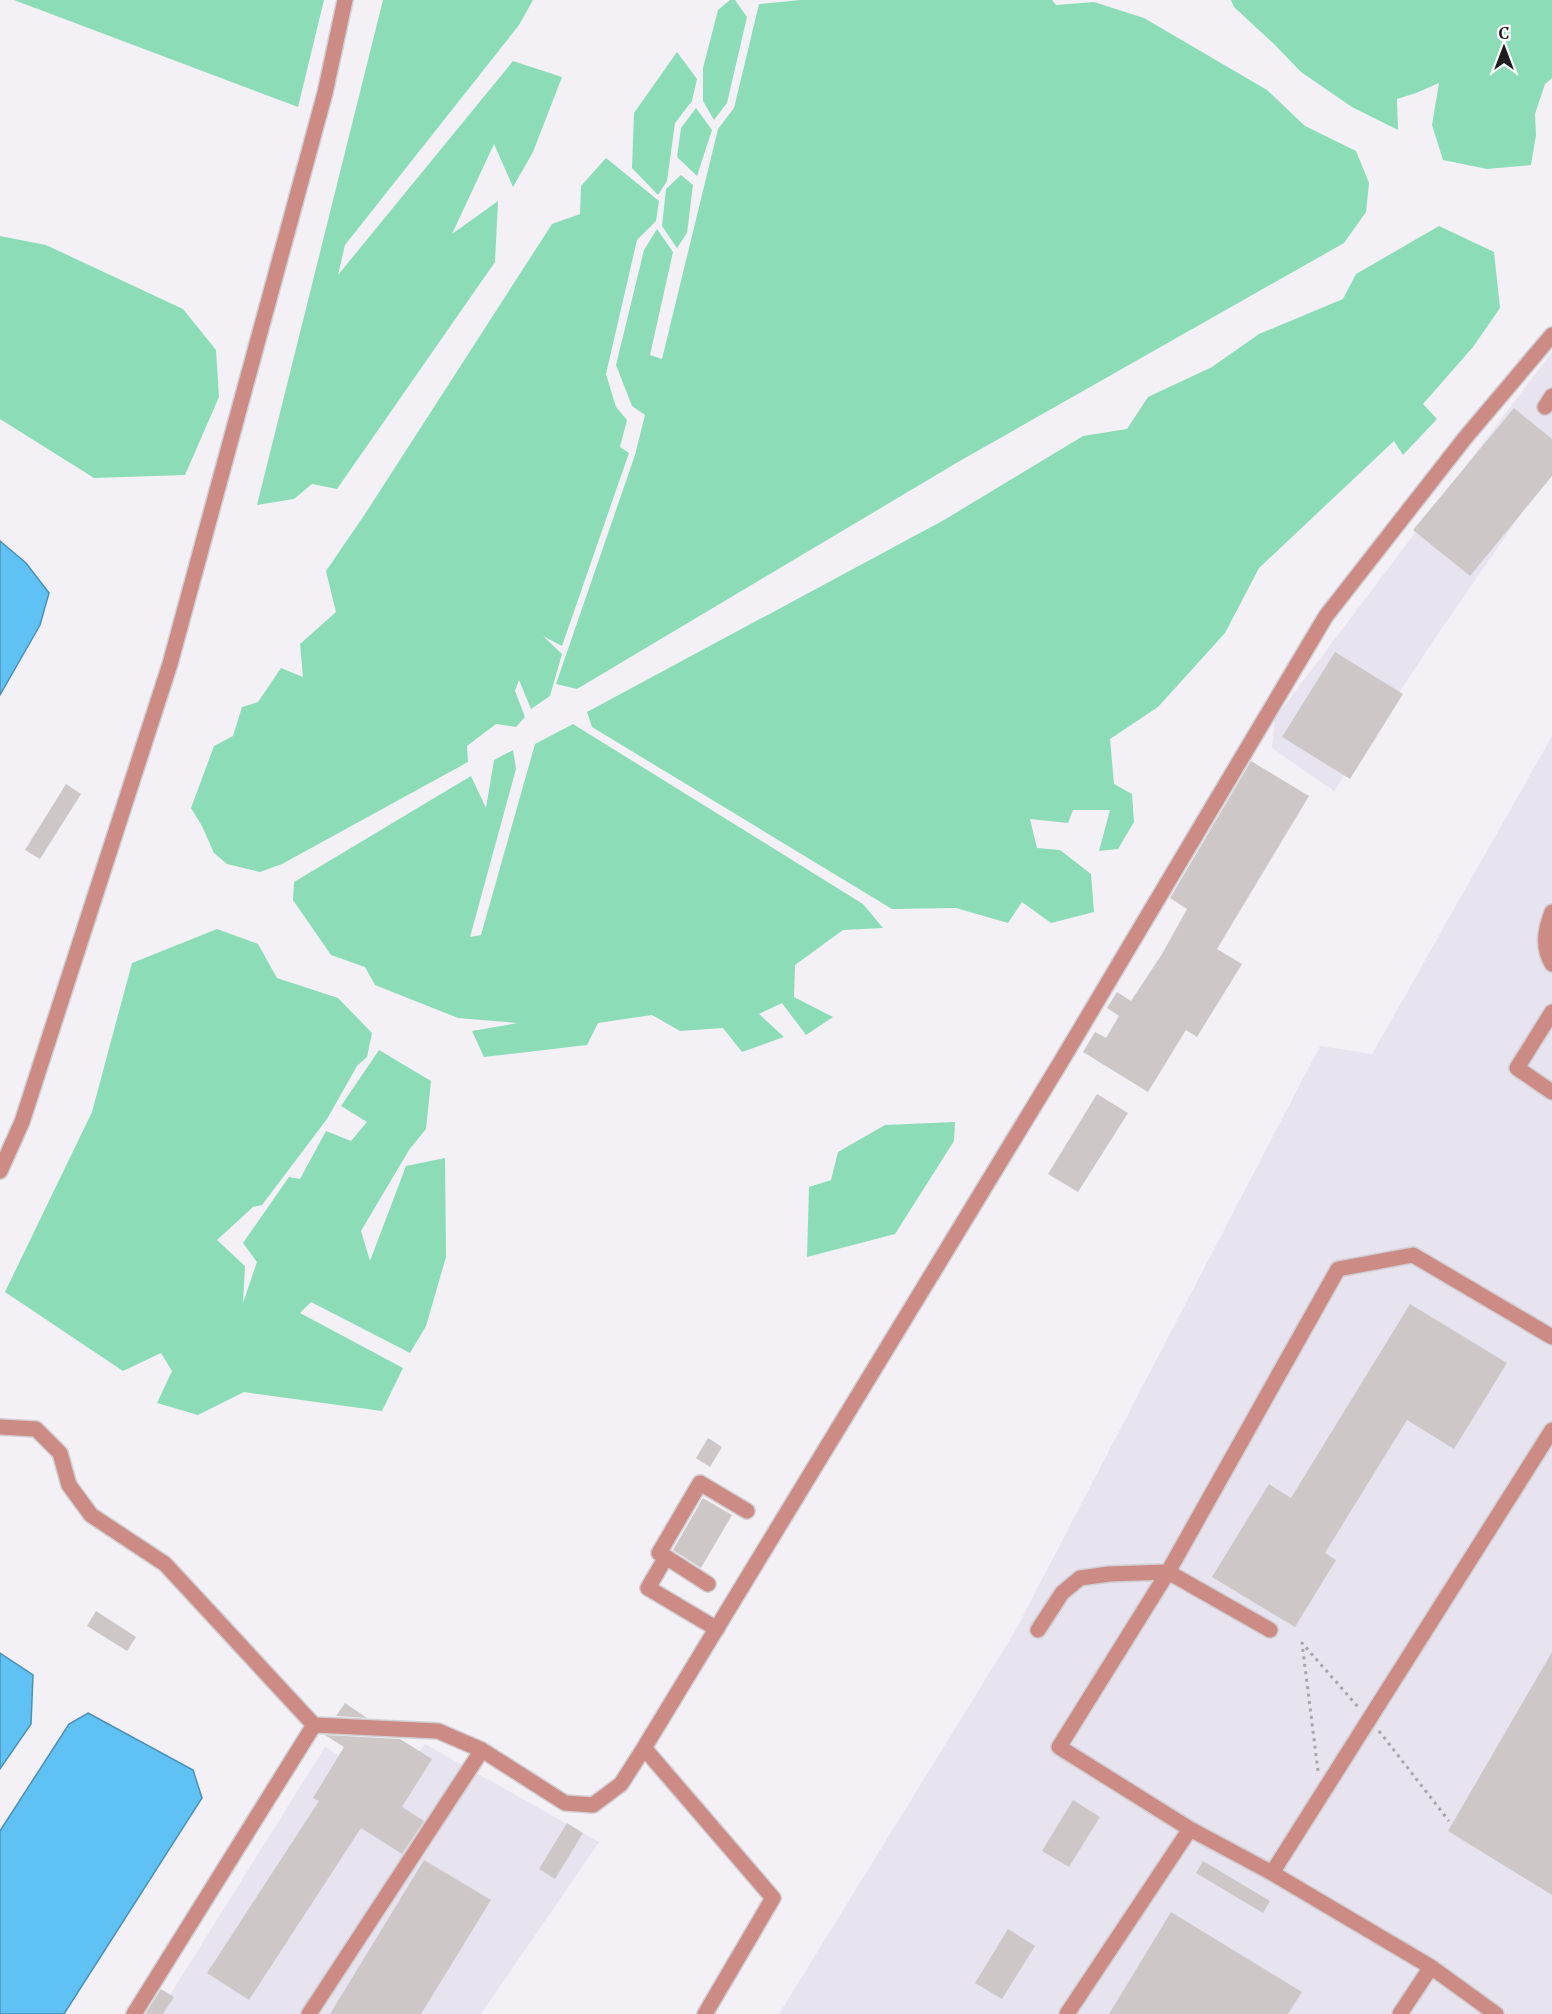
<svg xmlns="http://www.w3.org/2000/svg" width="1552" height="2014" font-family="Merriweather,serif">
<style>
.built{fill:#e7e3ef}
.green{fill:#8cdcb8}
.water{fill:#60c1f5;stroke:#4c90b5;stroke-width:1.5}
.building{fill:#cdc8c7}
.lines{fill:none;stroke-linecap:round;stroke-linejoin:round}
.minor-casing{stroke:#d1cfd4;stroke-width:18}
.path{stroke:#a7a6a9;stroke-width:3;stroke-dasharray:3 4.5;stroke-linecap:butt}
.minor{stroke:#cc8c85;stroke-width:15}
</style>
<rect width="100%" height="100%" fill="#f3f1f6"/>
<path class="built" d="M1552,352V469L1435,638L1334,791L1272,748L1275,718Z
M1552,736V2014H779L1014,1633L1320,1046L1372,1054Z
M425,1744L599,1842L481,2014H158L325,1747L394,1788Z"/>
<path class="green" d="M14,0H324L298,107Z
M383,0H533L519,25L345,245L338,275L513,61L562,77L533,152L513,187L494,144L452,234L498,201L495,262L337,489L312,484L294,499L257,505Z
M730,0H735L747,17L727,103L714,120L703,101V68L718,10Z
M801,0H1052L1056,5L1094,2L1144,18L1267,90L1305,126L1356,151L1369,183L1366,212L1344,243L958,462L577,689L556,684L635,455L645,415L632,406L616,365L644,250L657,229L673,252L650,355L662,359L718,129L734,108L759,4Z
M1231,0H1552V78L1545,84L1535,114L1536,135L1531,165L1487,169L1443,160L1432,125L1439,83L1416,93L1397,99L1398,130L1352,107L1301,72L1274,44L1234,7Z
M677,52L697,79L692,101L675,123L667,181L658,195L632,168L634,113Z
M696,108L712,130L697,176L677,157L681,128Z
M606,158L659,201L656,221L637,240L606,374L616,407L627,420L620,447L629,453L562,646L543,636L562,654L550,696L531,709L519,680L515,691L525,717L516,727L496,724L467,746L468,762L282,864L260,872L227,864L214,853L202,826L191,808L214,746L233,736L242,707L258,702L281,668L303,677L300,644L336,612L326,571L365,514L552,224L580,214L581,186Z
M681,175L693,185L687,233L677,248L662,226L666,189Z
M1439,226L1494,252L1500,308L1473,347L1423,404L1437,419L1403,455L1394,441L1259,568L1225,633L1158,707L1110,739L1114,784L1132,794L1134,822L1118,849L1099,851L1110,810H1073L1068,823L1030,819L1037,848L1060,850L1091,874L1094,912L1051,923L1022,902L1008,923L956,908L892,909L592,727L587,712L944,520L1083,436L1127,429L1148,397L1212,367L1259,334L1343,299L1356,274Z
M0,236L46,245L183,309L216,350L219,397L185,475L94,478L0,419Z
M573,724L863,904L883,928L843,930L795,965L794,997L833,1017L806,1035L782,1003L759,1014L784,1037L742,1052L723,1028L680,1031L652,1015L598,1023L587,1045L484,1057L472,1031L518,1023L458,1018L375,985L365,967L331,955L293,900L294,882L471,776L486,808L494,760L513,750L516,769L470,937L481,935L535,744Z
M217,929L258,944L277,978L338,998L372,1033L367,1057L357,1066L327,1119L262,1205L253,1207L217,1240L245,1266L243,1303L257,1262L243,1243L289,1177L300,1179L326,1131L351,1141L367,1122L341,1106L379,1050L431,1081L426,1129L409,1150L361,1231L370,1261L406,1166L445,1158L446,1257L426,1326L410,1353L311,1302L300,1313L403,1368L382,1411L244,1392L198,1415L157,1403L172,1371L161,1353L123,1371L5,1292L92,1112L132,963Z
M955,1122L954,1141L895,1234L807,1257L809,1187L831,1180L838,1152L885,1125Z"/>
<path class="water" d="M0,541L26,563L49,593L40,625L0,695Z
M0,1653L33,1675L31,1724L0,1769Z
M88,1713L193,1770L202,1798L64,2014H0V1831L69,1724Z"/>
<path class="building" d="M1514,408L1552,439V476L1470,576L1413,530Z
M1335,652L1403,694L1350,779L1282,737Z
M1251,761L1309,796L1217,949L1242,964L1197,1037L1186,1030L1148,1092L1083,1052L1095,1032L1106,1038L1119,1016L1107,1008L1117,992L1131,1001L1162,954L1187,909L1170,898Z
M66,784L81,794L40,859L25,850Z
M1097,1094L1128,1113L1078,1192L1048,1174Z
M1410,1304L1507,1363L1454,1449L1407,1420L1325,1553L1336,1560L1295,1627L1212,1577L1269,1484L1291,1498Z
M708,1438L722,1447L710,1467L696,1458Z
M703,1498L732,1515L701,1568L673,1550Z
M96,1611L136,1637L127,1651L87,1626Z
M1552,1652V1895L1448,1831Z
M345,1703L367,1718L336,1716Z
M325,1735L400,1739L432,1759L402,1807L424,1821L402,1854L361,1828L249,2000L207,1973L319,1801L313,1798L344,1747Z
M1073,1800L1100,1817L1069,1867L1042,1851Z
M567,1823L583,1833L555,1879L539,1869Z
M424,1860L491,1900L421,2014H330Z
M1203,1861L1270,1901L1263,1913L1196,1873Z
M1171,1912L1302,1992L1288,2014H1109Z
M1008,1929L1035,1946L1002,1999L975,1983Z
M161,1989L174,1997L163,2014H145Z"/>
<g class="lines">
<defs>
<path id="minor" d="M1545,407L1552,396
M1552,912C1545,930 1542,947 1552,964
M1552,1012L1517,1068L1552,1092
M0,1171L22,1122L170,664L325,93L345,0
M0,1427L36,1429L60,1453L69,1485L91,1515L165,1564L314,1725L438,1731L482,1750L565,1803L593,1805L621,1784L644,1748L1062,1060L1326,616L1465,438L1552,335
M666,1557L708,1584
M717,1629L648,1588L666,1557L659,1553L700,1483L747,1511
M1038,1630L1062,1593L1080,1578L1109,1574L1168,1572L1270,1630
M644,1748L773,1898L705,2014
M1272,1873L1552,1430
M134,2014L314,1725
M309,2014L482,1750
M1067,2014L1190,1829
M1400,2014L1431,1967
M1496,2014L1431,1967L1272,1873L1190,1829L1059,1747L1168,1572L1338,1269L1413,1255L1552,1337"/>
</defs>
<use href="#minor" class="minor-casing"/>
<path class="path" d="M1379,1731L1449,1821
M1318,1771L1302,1643L1359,1708"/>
<use href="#minor" class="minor"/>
</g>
<g transform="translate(1504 48)" stroke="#ffffff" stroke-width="4.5" paint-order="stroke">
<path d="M0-4.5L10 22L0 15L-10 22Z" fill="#1e1e1f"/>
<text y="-9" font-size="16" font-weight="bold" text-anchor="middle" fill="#1e1e1f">С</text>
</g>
</svg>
